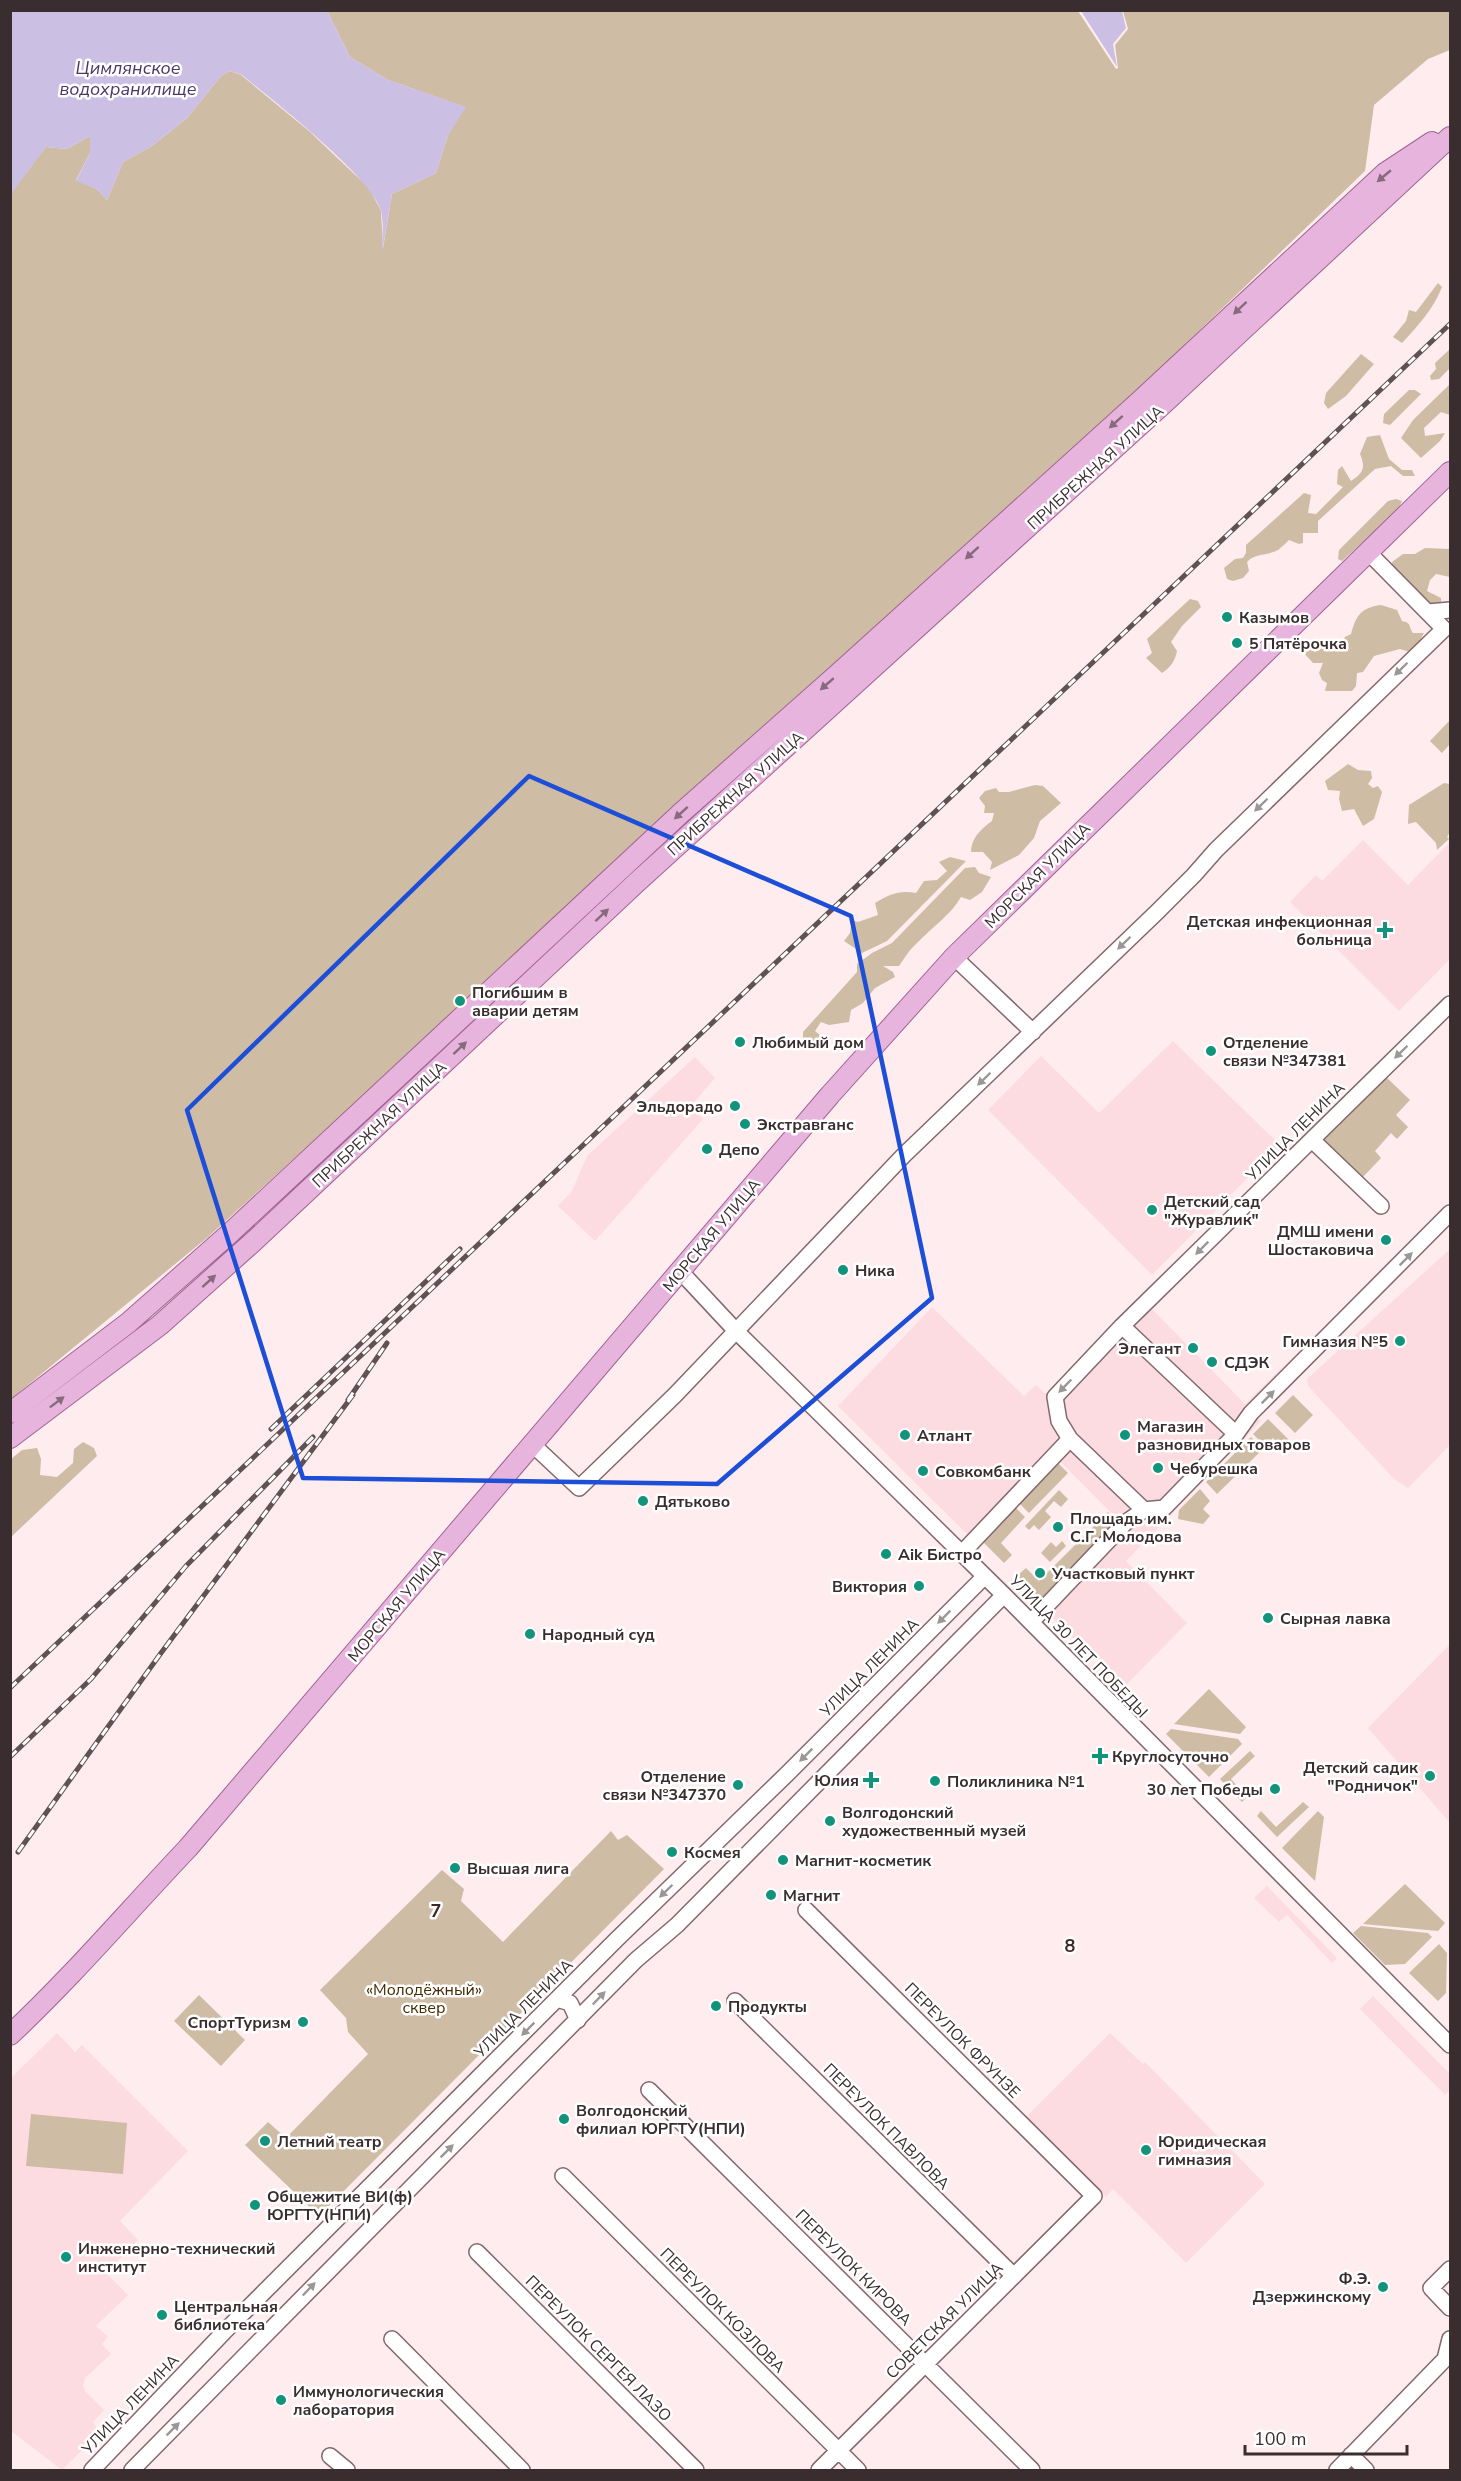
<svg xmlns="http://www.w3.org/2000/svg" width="1461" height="2481" font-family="'Nunito Sans',sans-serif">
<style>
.built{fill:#fcdce1}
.green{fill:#cebca4}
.water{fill:#cbbfe3}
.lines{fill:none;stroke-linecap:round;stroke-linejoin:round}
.minor-casing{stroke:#83686c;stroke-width:18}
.major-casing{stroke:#a06492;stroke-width:22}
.minor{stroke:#fff;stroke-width:15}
.major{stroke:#e7b4dd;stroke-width:20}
.rail-casing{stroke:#5f5254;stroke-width:5}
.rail{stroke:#fff;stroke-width:3;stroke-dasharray:9;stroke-linecap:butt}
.oneway{fill:#876a7d}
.oneway2{fill:#9c9697}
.marked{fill:none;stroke:#1d4ed8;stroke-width:4.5;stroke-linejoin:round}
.poi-dot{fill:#12937b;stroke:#fff;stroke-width:2}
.labels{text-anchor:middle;stroke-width:5;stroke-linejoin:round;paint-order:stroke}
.street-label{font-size:16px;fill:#392d2f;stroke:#fff}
.poi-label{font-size:16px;font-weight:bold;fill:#392d2f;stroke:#fff;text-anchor:start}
.park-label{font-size:16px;fill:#432a00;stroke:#fff}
.water-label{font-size:18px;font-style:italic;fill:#4a3767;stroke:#fff}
.neighbourhood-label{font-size:18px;font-weight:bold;fill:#3d262a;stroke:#fff}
</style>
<rect width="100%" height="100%" fill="#ffecee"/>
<path class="built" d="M1363,840L1408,885L1450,842V959L1399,1011L1290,902L1316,875L1322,881Z
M1173,1041L1280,1145L1152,1275L988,1110L1041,1056L1099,1113Z
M695,1057L715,1078L690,1107L703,1119L595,1241L558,1206L572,1191L587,1156Z
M1450,1249V1445L1408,1488L1394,1479L1308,1386L1307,1379Z
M932,1307L1024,1396L1036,1385L1058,1405L1152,1309L1245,1404L1333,1318L1338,1325L1251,1410L1261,1421L1126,1561L1187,1623L1124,1687L1041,1607L1122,1524L1053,1454L971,1538L838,1406Z
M1450,1644V1823L1368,1728Z
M1267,1886L1337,1958L1332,1963L1287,1915L1279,1922L1254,1898Z
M1373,1996L1450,2074V2090L1445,2095L1360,2009Z
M57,2033L75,2052L82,2045L188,2151L120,2221L138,2240L106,2273L128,2295L96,2326L108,2337L102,2344L111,2354L85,2378L83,2386L85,2391L104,2410L93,2422L100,2433L62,2470L11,2431L10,2079Z
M1110,2033L1143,2064L1145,2062L1265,2184L1186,2263L1113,2189L1106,2197L1026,2117Z"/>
<path class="green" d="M327,11H1078L1116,69L1118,68L1115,45L1128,29L1123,11H1450V50L1428,59L1374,105L1365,171L1152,376L208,1237L11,1399L10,194L46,147L67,149L90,136V153L76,180L97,189L107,200L123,162L152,146L187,118L221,76L230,71L241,75L309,131L369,188L381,211L383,248L392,194L436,173L448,135L465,107L388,80L350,57Z
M1438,283L1442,287C1434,308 1418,326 1402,343L1393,337L1406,321L1409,310L1416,312Z
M1450,349V368L1439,379L1431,380L1430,376L1436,369L1435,363Z
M1361,354L1374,364L1346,396L1328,409L1324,403L1326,393Z
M1450,384V415L1441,412L1424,428L1425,436L1445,433L1440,441L1421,458L1401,438L1413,420Z
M1409,390H1415L1421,394L1390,425L1383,423L1384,414Z
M1380,435L1389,459L1402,470H1412L1415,476H1403L1391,466L1375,469L1318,521V533H1303V543L1299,544L1289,540C1286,543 1282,547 1278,550C1267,556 1255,553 1247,562L1249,571L1243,578L1233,581L1227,579L1224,568L1235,559L1243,558L1246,553V545L1304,493L1311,495L1308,513L1316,514L1343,487L1337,484L1338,470L1342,466L1351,481C1363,473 1366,468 1360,454L1367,437Z
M1396,499L1402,501L1398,510L1342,561L1338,559L1339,550L1388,501Z
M1425,548L1450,549V577L1436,574L1430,580L1427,591L1441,598V602L1430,610L1393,569L1392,562L1403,554H1415Z
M1190,599L1198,601L1201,607L1182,626L1171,642L1177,651C1175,661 1171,667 1162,673L1146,658L1152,653L1147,639Z
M1381,605L1397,610L1402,621C1412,623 1408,626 1413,633H1424L1413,653L1400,649L1374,656L1363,672L1357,673L1356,686L1352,691H1325L1327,683L1322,680L1319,673L1323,663H1313L1303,652L1316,642L1327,648L1342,643L1345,637L1351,634C1356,616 1360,608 1381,605Z
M1450,720V744L1442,753L1430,741Z
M1348,764L1358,770L1371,771L1372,778L1368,784L1373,788L1378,786L1382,792L1374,819L1363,826L1354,809L1342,811L1339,799L1340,791L1328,790L1325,781Z
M1444,783L1450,784V832L1447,837L1449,839L1437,850L1436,843L1416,822L1408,824L1409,805Z
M1035,785L1043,786L1061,803L1040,821L1034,838L1019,855L990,870L992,862L983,852H971C971,838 981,829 992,821L994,813H984L985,806L979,798L985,791L996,788L999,792H1009Z
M950,857L966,861L887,941L862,953L844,941L850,933L852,920L858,922L878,915L875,903C890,894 899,890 916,893L924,881L937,880L947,871L939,862Z
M975,867L979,873L991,877L982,892L970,900L961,897C951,915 931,928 916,944C909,950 904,959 899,966H883L893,972L895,977L875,988L863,1003L851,1010L849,1022L829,1025L821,1022L815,1031L821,1036L822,1041L803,1042V1032L857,972V964L872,953L892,943L965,868Z
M1384,1075L1410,1100L1396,1115L1408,1127L1397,1139L1391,1133L1375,1151L1381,1158L1363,1177L1323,1139Z
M1293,1395L1313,1415L1295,1433L1275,1413Z
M1268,1419L1289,1440L1282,1447L1273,1438L1265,1446L1253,1434Z
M1251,1437L1263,1449L1217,1494L1206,1482Z
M83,1442L94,1448L97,1456L11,1537V1459L22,1450L37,1448L41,1459L40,1475L57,1477L73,1463L74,1449Z
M1055,1460L1068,1473L1029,1513L1016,1500Z
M1200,1489L1210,1501L1203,1509L1210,1516L1203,1524L1178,1519L1179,1510Z
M1059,1490L1068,1499L1061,1507L1054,1501L1045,1511L1051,1517L1039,1530L1034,1525L1029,1530L1025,1526Z
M1012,1504L1025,1517L1001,1543L1012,1555L1004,1563L979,1538Z
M1108,1512L1118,1522L1042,1600L1017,1576L1026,1568L1039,1581Z
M1062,1541L1066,1546L1050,1562L1041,1553L1051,1542L1056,1547Z
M1209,1689L1246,1727L1240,1734L1174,1724Z
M1171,1729L1238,1739L1242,1744L1209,1777L1166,1734Z
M1250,1751L1255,1756L1231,1779L1247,1797L1242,1802L1220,1779Z
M1303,1802L1309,1807L1277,1837L1257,1816L1261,1811L1276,1827Z
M1318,1811L1324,1817L1315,1881L1282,1848Z
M611,1831L618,1840L627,1835L664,1869L319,2216L245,2145L268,2122L286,2138L368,2054L348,2032L346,2018L320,1990L442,1870L464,1889L461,1901L503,1942Z
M1405,1884L1445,1923L1438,1931L1363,1924Z
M1361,1926L1428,1933L1432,1937L1405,1964L1385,1965L1353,1933Z
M1439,1944L1447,1953L1446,1993L1438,2001L1409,1973Z
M199,1995L245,2040L221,2066L174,2021Z
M31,2114L127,2123L123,2174L26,2166Z"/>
<path class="water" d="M11,10L327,11L350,57L388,80L466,107L448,135L436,173L392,194L382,253C382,240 384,223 381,211C371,176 272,100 242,75L230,71L221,76L187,118L152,146L123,162L107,200L97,189L76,181L90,153V136L67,149L46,147L11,194Z
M1081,11H1122L1126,28L1113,44L1117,67Z"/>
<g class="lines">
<defs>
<path id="minor" d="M1428,612L1450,610
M954,957L1033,1032
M1312,1140L1381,1206
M681,1272L736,1331L1004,1595L1450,2045
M1122,1326L1236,1434
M1070,1439L1144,1510
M532,1444L579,1488L675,1395L904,1155L1157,912L1194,875L1216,850L1444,629L1369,553
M961,1554L1070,1439L1059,1421L1055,1397L1122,1326L1450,1004
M1031,1622L1125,1523L1144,1510L1164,1508L1236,1434L1251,1413L1450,1213
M806,1910L1094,2196L819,2470
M557,1999L570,2003L578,2020
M735,2001L1014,2276
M649,2090L1032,2470
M563,2176L858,2470
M477,2252L696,2470
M1450,2269L1431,2288L1450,2308
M392,2339L522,2470
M1351,2455L1366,2470
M330,2456L347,2470
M92,2470L224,2332L616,1940L787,1774L985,1576
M132,2470L636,1960L677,1925L1004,1595
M1337,2470L1445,2359L1450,2339"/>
<path id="major" d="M10,1413L128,1323L229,1234L681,813L839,673L1141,400L1385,173L1432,142
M10,1438L160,1325L254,1241L636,883L1163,404L1450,137
M10,2035C73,1976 129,1910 188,1848L830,1095L954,957L1450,472"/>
</defs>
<use href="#minor" class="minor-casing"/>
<use href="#major" class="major-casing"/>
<use href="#minor" class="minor"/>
<use href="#major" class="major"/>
<defs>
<path id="rail" d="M348,1400L387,1343
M271,1429L460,1249
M10,1688L1450,324
M10,1757L91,1679L186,1566L313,1437
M18,1852L161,1653L353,1395"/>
</defs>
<use href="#rail" class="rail-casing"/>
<use href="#rail" class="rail"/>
</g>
<defs><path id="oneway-solid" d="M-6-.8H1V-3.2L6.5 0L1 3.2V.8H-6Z" transform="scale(1.5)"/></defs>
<g class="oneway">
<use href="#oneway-solid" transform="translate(1384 176) rotate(140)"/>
<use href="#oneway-solid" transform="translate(1240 308) rotate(137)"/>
<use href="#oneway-solid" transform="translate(1116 422) rotate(138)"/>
<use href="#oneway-solid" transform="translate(972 553) rotate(138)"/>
<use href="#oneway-solid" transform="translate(827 684) rotate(139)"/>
<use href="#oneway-solid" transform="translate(681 813) rotate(138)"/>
<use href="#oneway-solid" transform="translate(602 915) rotate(-43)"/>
<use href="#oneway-solid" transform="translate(460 1048) rotate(-43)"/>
<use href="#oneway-solid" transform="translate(209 1281) rotate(-42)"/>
<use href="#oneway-solid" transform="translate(57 1402) rotate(-37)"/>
</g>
<g class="oneway2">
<use href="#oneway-solid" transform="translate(1401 669) rotate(136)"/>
<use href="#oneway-solid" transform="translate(1261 805) rotate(136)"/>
<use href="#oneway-solid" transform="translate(1124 943) rotate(136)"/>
<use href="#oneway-solid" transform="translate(1401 1052) rotate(136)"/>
<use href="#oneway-solid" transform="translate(984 1079) rotate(136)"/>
<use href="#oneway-solid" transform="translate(1202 1248) rotate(135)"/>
<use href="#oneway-solid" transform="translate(1406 1259) rotate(-45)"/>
<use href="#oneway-solid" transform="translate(1065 1386) rotate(134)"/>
<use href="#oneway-solid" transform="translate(1268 1397) rotate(-45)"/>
<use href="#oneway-solid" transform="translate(944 1617) rotate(135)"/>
<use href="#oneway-solid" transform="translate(806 1755) rotate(135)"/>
<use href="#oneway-solid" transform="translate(666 1891) rotate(136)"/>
<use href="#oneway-solid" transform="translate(599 1998) rotate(-46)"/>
<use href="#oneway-solid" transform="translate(528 2029) rotate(135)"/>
<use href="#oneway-solid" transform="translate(447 2151) rotate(-45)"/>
<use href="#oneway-solid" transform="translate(309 2289) rotate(-46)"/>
<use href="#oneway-solid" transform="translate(173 2429) rotate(-45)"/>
</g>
<path class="marked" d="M529,776L851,916L932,1298L717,1484L303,1478L187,1110Z"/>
<g class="poi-dot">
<circle cx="1227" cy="617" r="6"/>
<circle cx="1237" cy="643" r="6"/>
<path d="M1382 921h6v6h6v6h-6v6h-6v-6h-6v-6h6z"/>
<circle cx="460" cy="1001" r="6"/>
<circle cx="740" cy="1042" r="6"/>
<circle cx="1211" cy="1051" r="6"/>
<circle cx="735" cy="1106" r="6"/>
<circle cx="745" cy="1124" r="6"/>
<circle cx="707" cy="1149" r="6"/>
<circle cx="1152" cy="1210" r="6"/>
<circle cx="1386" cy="1240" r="6"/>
<circle cx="843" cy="1270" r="6"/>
<circle cx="1400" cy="1341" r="6"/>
<circle cx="1193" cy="1348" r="6"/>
<circle cx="1212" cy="1362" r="6"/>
<circle cx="905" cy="1435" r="6"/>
<circle cx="1125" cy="1435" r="6"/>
<circle cx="1158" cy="1468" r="6"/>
<circle cx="923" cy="1471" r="6"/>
<circle cx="643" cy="1501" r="6"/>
<circle cx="1058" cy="1527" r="6"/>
<circle cx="886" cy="1554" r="6"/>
<circle cx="1040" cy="1573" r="6"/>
<circle cx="919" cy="1586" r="6"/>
<circle cx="1268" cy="1618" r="6"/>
<circle cx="530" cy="1634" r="6"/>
<path d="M1097 1747h6v6h6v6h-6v6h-6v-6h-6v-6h6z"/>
<circle cx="1430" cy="1776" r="6"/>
<path d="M868 1771h6v6h6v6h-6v6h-6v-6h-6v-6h6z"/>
<circle cx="935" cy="1781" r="6"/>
<circle cx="738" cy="1785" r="6"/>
<circle cx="1275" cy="1789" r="6"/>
<circle cx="830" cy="1821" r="6"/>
<circle cx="672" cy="1852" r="6"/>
<circle cx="783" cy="1860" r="6"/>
<circle cx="455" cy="1868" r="6"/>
<circle cx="771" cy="1895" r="6"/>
<circle cx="716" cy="2006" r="6"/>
<circle cx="303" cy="2022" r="6"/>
<circle cx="564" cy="2119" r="6"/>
<circle cx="265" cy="2141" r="6"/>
<circle cx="1146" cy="2150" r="6"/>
<circle cx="255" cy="2205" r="6"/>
<circle cx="66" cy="2257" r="6"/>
<circle cx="1383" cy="2287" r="6"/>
<circle cx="162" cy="2315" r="6"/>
<circle cx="281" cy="2400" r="6"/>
</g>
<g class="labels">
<g class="street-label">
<text transform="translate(1095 467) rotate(-42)" y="6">ПРИБРЕЖНАЯ УЛИЦА</text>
<text transform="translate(735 793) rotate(-42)" y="6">ПРИБРЕЖНАЯ УЛИЦА</text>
<text transform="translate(1037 875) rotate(-45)" y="6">МОРСКАЯ УЛИЦА</text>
<text transform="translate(379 1124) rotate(-43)" y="6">ПРИБРЕЖНАЯ УЛИЦА</text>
<text transform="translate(1295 1131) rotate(-45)" y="6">УЛИЦА ЛЕНИНА</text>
<text transform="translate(711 1235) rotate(-50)" y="6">МОРСКАЯ УЛИЦА</text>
<text transform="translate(396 1605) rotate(-50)" y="6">МОРСКАЯ УЛИЦА</text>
<text transform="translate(1079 1646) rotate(46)" y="6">УЛИЦА 30 ЛЕТ ПОБЕДЫ</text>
<text transform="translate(869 1667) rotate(-45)" y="6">УЛИЦА ЛЕНИНА</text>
<text transform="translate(523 2008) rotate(-45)" y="6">УЛИЦА ЛЕНИНА</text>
<text transform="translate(963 2040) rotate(45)" y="6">ПЕРЕУЛОК ФРУНЗЕ</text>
<text transform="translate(887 2126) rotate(45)" y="6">ПЕРЕУЛОК ПАВЛОВА</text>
<text transform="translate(854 2267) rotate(45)" y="6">ПЕРЕУЛОК КИРОВА</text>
<text transform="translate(723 2310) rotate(45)" y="6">ПЕРЕУЛОК КОЗЛОВА</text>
<text transform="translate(944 2320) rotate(-45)" y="6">СОВЕТСКАЯ УЛИЦА</text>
<text transform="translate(599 2348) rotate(45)" y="6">ПЕРЕУЛОК СЕРГЕЯ ЛАЗО</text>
<text transform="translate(130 2404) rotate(-46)" y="6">УЛИЦА ЛЕНИНА</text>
</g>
<g class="poi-label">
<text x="1239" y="623">Казымов</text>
<text x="1249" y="649">5 Пятёрочка</text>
<text x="1372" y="927" text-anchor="end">Детская инфекционная<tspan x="1372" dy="18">больница</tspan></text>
<text x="472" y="998">Погибшим в<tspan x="472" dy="18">аварии детям</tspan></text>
<text x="752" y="1048">Любимый дом</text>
<text x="1223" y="1048">Отделение<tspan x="1223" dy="18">связи №347381</tspan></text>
<text x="723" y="1112" text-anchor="end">Эльдорадо</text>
<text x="757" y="1130">Экстравганс</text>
<text x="719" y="1155">Депо</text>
<text x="1164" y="1207">Детский сад<tspan x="1164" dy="18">"Журавлик"</tspan></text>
<text x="1374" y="1237" text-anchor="end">ДМШ имени<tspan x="1374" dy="18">Шостаковича</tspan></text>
<text x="855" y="1276">Ника</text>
<text x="1388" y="1347" text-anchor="end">Гимназия №5</text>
<text x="1181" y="1354" text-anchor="end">Элегант</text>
<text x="1224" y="1368">СДЭК</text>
<text x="1137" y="1432">Магазин<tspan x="1137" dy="18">разновидных товаров</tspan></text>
<text x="917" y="1441">Атлант</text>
<text x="1170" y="1474">Чебурешка</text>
<text x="935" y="1477">Совкомбанк</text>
<text x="655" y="1507">Дятьково</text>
<text x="1070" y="1524">Площадь им.<tspan x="1070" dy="18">С.Г. Молодова</tspan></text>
<text x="898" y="1560">Aik Бистро</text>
<text x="1052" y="1579">Участковый пункт</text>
<text x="907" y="1592" text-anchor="end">Виктория</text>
<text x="1280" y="1624">Сырная лавка</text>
<text x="542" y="1640">Народный суд</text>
<text x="1112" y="1762">Круглосуточно</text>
<text x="1418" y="1773" text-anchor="end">Детский садик<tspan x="1418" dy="18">"Родничок"</tspan></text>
<text x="726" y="1782" text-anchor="end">Отделение<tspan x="726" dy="18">связи №347370</tspan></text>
<text x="859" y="1786" text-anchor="end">Юлия</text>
<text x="947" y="1787">Поликлиника №1</text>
<text x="1263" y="1795" text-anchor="end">30 лет Победы</text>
<text x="842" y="1818">Волгодонский<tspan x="842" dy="18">художественный музей</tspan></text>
<text x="684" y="1858">Космея</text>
<text x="795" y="1866">Магнит-косметик</text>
<text x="467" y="1874">Высшая лига</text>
<text x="783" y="1901">Магнит</text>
<text x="728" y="2012">Продукты</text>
<text x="291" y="2028" text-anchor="end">СпортТуризм</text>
<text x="576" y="2116">Волгодонский<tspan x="576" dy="18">филиал ЮРГТУ(НПИ)</tspan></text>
<text x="277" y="2147">Летний театр</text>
<text x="1158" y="2147">Юридическая<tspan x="1158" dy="18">гимназия</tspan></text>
<text x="267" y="2202">Общежитие ВИ(ф)<tspan x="267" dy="18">ЮРГТУ(НПИ)</tspan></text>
<text x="78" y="2254">Инженерно-технический<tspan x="78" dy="18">институт</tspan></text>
<text x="1371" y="2284" text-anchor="end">Ф.Э.<tspan x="1371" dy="18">Дзержинскому</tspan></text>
<text x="174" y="2312">Центральная<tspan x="174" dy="18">библиотека</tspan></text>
<text x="293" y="2397">Иммунологическия<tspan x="293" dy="18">лаборатория</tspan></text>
</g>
<g class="park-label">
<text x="424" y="1995">«Молодёжный»<tspan x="424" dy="18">сквер</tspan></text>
</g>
<g class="water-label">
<text x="128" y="74">Цимлянское<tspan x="128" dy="21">водохранилище</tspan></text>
</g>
<g class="neighbourhood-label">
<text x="436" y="1917">7</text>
<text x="1070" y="1952">8</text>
</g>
</g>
<rect width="1461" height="2481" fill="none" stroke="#392d2f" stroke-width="24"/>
<path d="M1245 2445v9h162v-9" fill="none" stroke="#392d2f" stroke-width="3"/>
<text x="1254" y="2445" font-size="18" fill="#392d2f" stroke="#ffffff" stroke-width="4.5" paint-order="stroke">100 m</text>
</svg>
